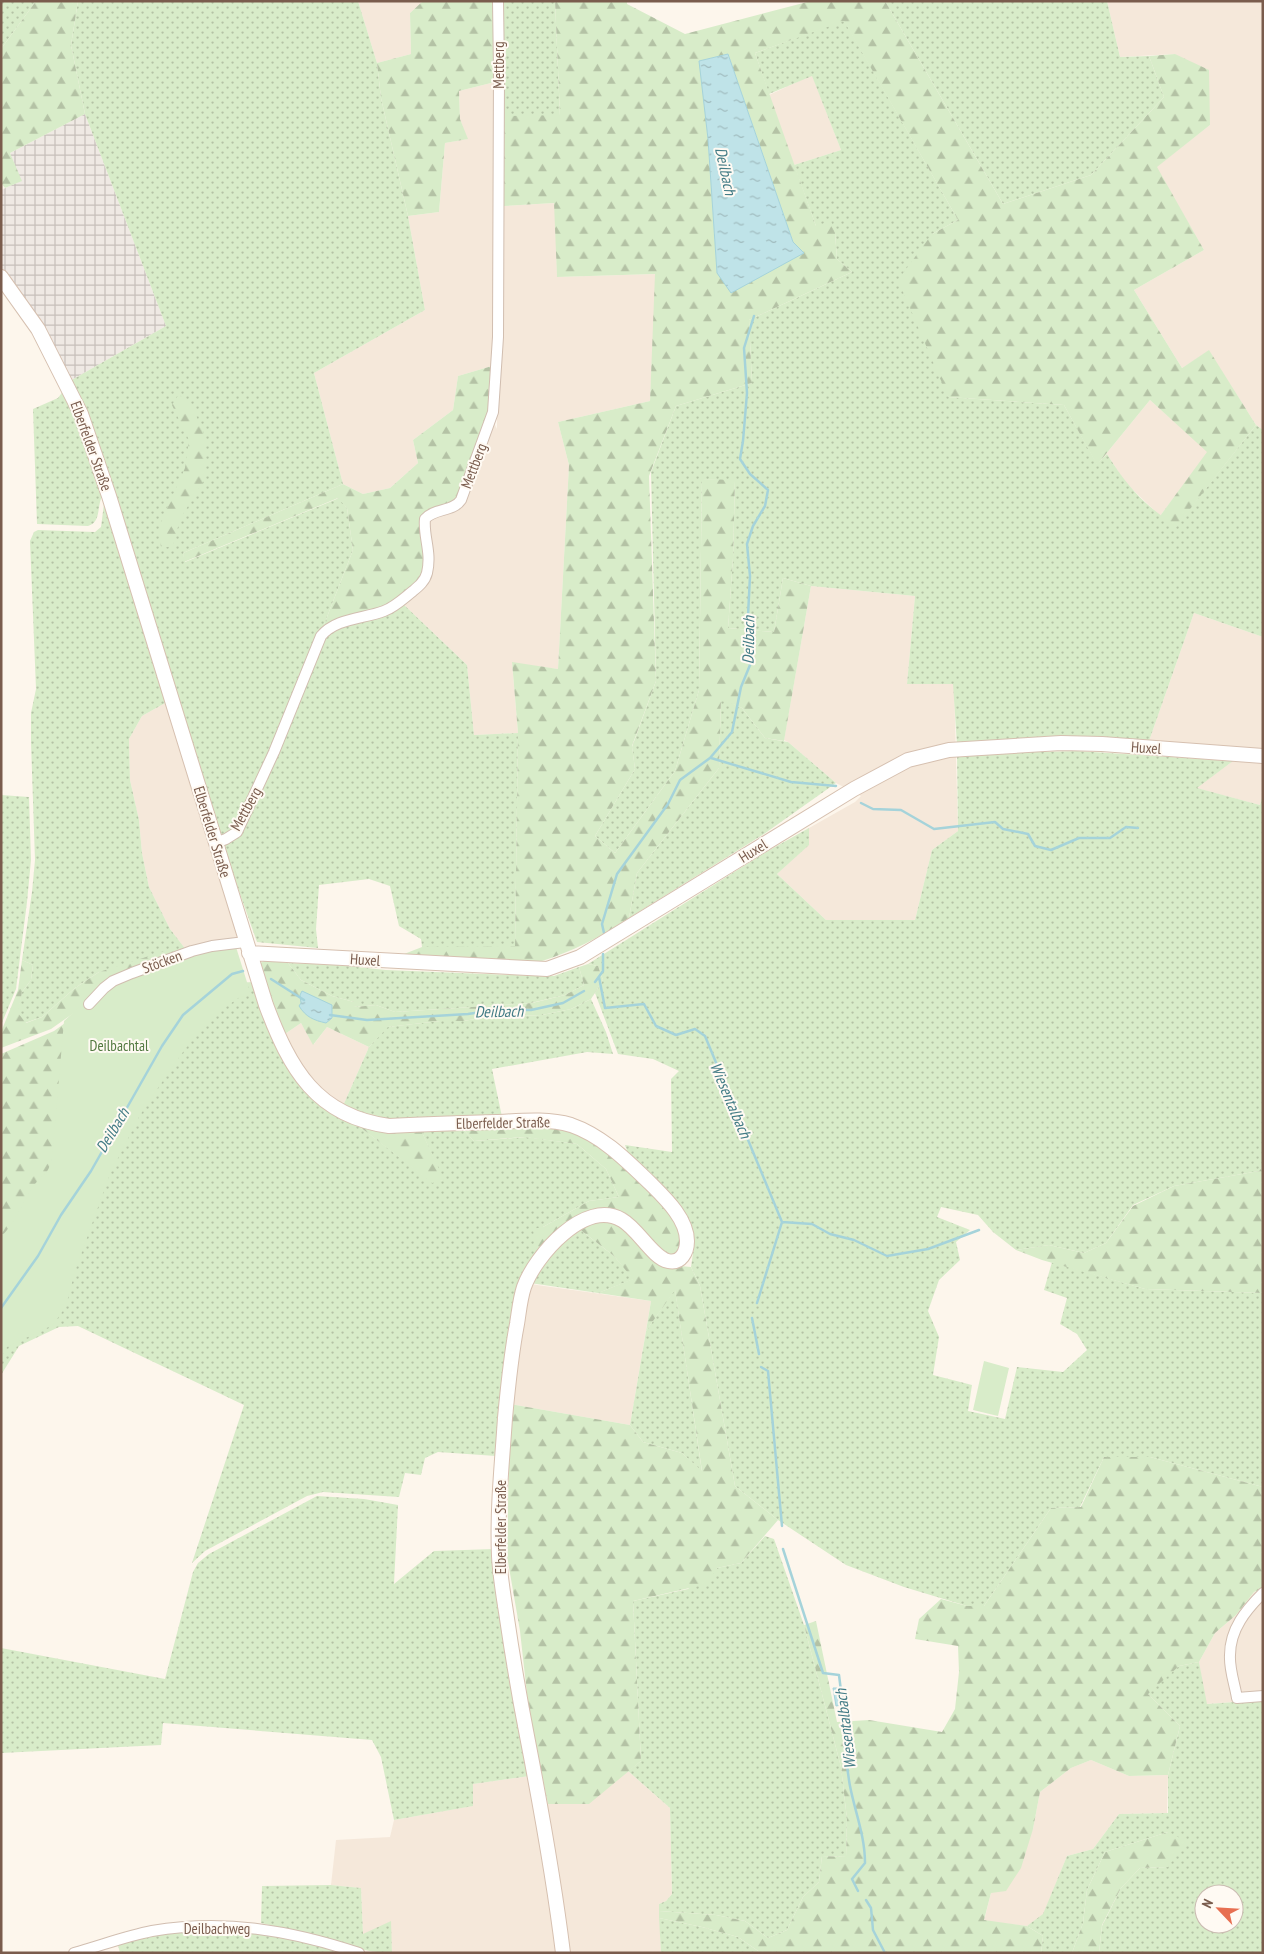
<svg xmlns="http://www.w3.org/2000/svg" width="1264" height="1954" font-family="'PT Sans Narrow',sans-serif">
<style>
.residential{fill:#f5e8da}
.industrial{fill:url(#industrial-grid)}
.grass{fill:url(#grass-dots);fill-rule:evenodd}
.forest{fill:url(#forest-firs);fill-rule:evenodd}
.park{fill:#d8ecc9}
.water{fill:url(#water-ripples);stroke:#a5d3da}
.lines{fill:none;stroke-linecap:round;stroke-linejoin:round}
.stream{stroke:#a5d3da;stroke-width:2.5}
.street-casing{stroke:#d1beb0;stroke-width:12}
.secondary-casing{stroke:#d6c0b0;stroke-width:16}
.street{stroke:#fff;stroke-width:10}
.secondary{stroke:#fff;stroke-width:14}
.labels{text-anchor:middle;stroke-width:4;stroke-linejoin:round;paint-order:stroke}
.street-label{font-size:15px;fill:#7a5c4d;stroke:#fffaf3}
.park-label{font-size:15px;fill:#537a41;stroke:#fffaf3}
.water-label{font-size:16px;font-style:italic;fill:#437c86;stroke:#fffaf3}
</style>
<defs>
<pattern id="industrial-grid" width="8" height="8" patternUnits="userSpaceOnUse" patternTransform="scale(1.25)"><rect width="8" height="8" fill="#efe9e4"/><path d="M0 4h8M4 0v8" fill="none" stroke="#c7c0bb"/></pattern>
<pattern id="grass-dots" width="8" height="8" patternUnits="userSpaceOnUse" patternTransform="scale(1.25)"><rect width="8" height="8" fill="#d8ecc9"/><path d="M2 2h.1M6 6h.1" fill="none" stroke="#b4c2a5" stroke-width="1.8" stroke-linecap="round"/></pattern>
<pattern id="forest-firs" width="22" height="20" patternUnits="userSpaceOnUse" patternTransform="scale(1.25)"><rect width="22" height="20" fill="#d8ecc9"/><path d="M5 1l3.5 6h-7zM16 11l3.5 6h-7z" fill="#b4c2a5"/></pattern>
<pattern id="water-ripples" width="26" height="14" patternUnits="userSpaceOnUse" patternTransform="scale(1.25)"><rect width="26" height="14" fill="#bfe3e8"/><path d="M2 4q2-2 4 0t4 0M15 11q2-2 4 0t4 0" fill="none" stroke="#a0bbbe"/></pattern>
</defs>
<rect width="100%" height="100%" fill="#fdf6ec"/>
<path class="residential" d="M358,1H423L410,13L411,54L377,63Z
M1107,1H1263V430L1256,425L1209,351L1182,368L1134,290L1204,250L1156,167L1210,125L1175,54L1120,57Z
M812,75L841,150L794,165L769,95Z
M495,82L498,185L492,366L458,376L453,410L413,440L418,463L390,488L363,494L343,484L314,373L425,310L408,216L439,212L445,143L467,139L460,119L459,91Z
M555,203L557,277L656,274L650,401L558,422L569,465L558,669L512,663L518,733L474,735L467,665L402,603L428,517L457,510L462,504L493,421L497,429V407L504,325V206Z
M1150,400L1208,452L1160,516L1125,482L1107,454L1097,465Z
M811,586L915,596L907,684H954L958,831L932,850L915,920H826L777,874L808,845L809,828L855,802L861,796L836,783L788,742L784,740Z
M1194,613L1263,637V793L1260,805L1196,788L1233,761L1234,751L1149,741Z
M167,702L239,936L187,951L170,929L149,887L142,853L139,820L130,780L129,739L142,716Z
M301,1023L314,1044L327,1027L369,1047L342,1108L306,1077L282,1036Z
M530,1284L651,1301L630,1425L510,1404L523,1308Z
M1263,1590V1700L1206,1704L1199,1662L1215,1633L1236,1615L1254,1592Z
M1091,1760L1129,1776L1168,1775L1167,1813L1119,1814L1093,1849L1067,1856L1043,1915L1027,1926L984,1921L991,1893L1033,1829L1040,1792L1071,1768Z
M541,1769L548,1804L614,1781L628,1771L670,1808L672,1894L666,1901L659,1904L661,1953H392L390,1922L363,1935L361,1888L331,1885L336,1840L390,1837L394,1820L472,1806L473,1784L530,1776Z"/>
<path class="industrial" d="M85,114L166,326L70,381L41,329L1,269V190L21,181L10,153Z"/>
<path class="grass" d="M1,1H36L1,49Z
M78,1H358L377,63L381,98L408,216L425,310L314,373L343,484L183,553L185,562L339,498L347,508L353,550L320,635L235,830L218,839L70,381L166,326L85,114L71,45Z
M502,1H555L560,116H503Z
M885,1H1107L1120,57L1149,56L1164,97L1091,175L1003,204Z
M844,20L958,220L932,234L948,397L1064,405L1097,464L1107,454C1126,485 1145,506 1176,526L1256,425L1263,430V637L1194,613L1149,741L957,745L953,684H907L915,596L811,586L783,578L774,632L728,628L733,558L735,481L702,479L699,690L675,771L615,853L595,836L635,769L632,747L656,681L651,472L676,406L752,383L749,320L852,272L837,259L835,233L816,226L794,165L841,150L812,76L769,94L755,53Z
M64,390L81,428L103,494C96,506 102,522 88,526L37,524L33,409L58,398Z
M106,502L167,702L142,716L129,739L130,780L139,820L142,853L149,887L170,929L187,951L99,972L75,988L42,1017L25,1023L17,1013L22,992L31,980L33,965L22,960L32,892L35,860L31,742V713L36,689L30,541L34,532L38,530L95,532L101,527L104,504Z
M402,603L467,665L474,735L518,733L515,947H422L421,939L399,926L390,886L369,879L319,885L316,929L318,948L257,942L222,843L238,833L328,630Z
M721,698L742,708L765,738L788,742L836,783L764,834L629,918L637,873L719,768Z
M1077,751L1233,761L1197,788L1260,805L1263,793V1166L1259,1171L1174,1186L1133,1205L1106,1243L1084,1253L1049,1245L1016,1250L993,1232L978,1215L941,1207L937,1217L970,1230L956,1242L960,1260L939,1280L928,1311L939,1337L933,1375L972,1385L968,1411L1005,1419L1017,1367L1063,1372L1087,1350L1077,1334L1060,1324L1067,1298L1044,1290L1052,1262L1145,1289L1263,1293V1487L1150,1457H1104L1080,1507L1051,1508L984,1606H967L904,1587L846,1565L778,1520L735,1486L700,1286L691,1267L694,1246L692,1236L629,1156L625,1145L672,1152L671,1079L679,1071L653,1059L618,1054L595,993L603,980L598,966L588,964L766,852L809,828V845L777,874L826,920H915L932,850L958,831L957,754Z
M1,795L29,797L31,860L27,902L16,989L1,1025Z
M288,963L337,965L386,970L538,976H554L579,967L584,985L565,995L531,1003L395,1012L376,1005L354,1007V1002L332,996L301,980Z
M254,982L319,1103L360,1127L432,1182L443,1180L421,1130L462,1128L474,1141L526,1137L577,1144L606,1169L619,1197L589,1201L543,1227L496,1456L438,1452L425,1458L421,1475L405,1473L399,1497L323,1492L307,1496L205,1551L192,1563L244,1405L78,1326L59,1327L19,1346L1,1375V1326L137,1103L233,983Z
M591,999L606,1032L613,1054L587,1052L492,1069L502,1117L373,1121L342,1108L369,1047L387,1027L440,1021H463L488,1017L542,1015L571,1009Z
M578,1228L614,1256L634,1279L598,1293L530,1283L555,1249Z
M675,1289L702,1472L682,1453L643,1442L630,1425L646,1331Z
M317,1496L364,1499L398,1505L394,1584L434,1551L494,1549L530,1776L473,1784V1806L394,1820L381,1757L372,1740L163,1723L161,1745L1,1753V1648L165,1679L193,1572L198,1563L209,1554Z
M765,1536L774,1539L804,1625L841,1767L847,1819L846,1857L822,1856L819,1882L803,1897L787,1930L768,1938L745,1921L716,1915L659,1911V1904L666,1901L672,1894L670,1808L628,1771L641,1761L633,1601L688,1589L717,1568L741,1563Z
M1199,1662L1207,1704L1263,1700V1953H1099L1102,1926L1121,1888L1140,1868L1168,1867V1832L1105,1852L1087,1890L1083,1923L1072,1953H1041L1043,1936L1027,1926L1043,1914L1067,1856L1093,1849L1119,1814L1168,1813V1775L1180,1726L1146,1692L1179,1666ZM1204,1894H1234V1924H1204Z
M331,1885L361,1888L363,1934L391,1921L392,1953C364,1953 337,1942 311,1935C294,1930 277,1927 261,1923L262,1886Z
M659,1918L702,1927L738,1937L761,1953H661Z
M232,1930L303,1940L339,1953H120L118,1945L151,1935L198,1931Z"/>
<path class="forest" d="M36,1H78L71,45L85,114L10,153L22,181L5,188L1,183V49Z
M423,1H493L495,82L459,91L460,119L468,139L445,143L439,212L408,216L381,98L377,63L411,54L410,13Z
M555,1H627V4L685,34L811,1H885L1003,204L1091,175L1164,97L1149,56L1175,54L1209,70L1210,125L1157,167L1204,250L1134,290L1182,368L1209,350L1256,425L1176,527L1160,516L1207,452L1150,400L1097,465L1064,405L948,397L898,280L932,234L958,220L844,21L755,53L816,226L831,221L835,233L837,259L852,272L749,320L752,383L676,406L649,476L656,681L632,746L635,769L595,836L615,853L675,771L699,690L702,479L735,480L733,558L728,628L774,632L783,578L811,586L784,741L765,738L742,708L721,699L719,768L637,873L629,918C600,937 572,952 539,962L399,956L422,947L515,946L518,733L512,662L558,669L569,465L558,422L650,401L655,274L557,277L554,203L504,206L503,116L560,115ZM728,54L793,242L804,253L717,273L708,139L700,61Z
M492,366L490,416L454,504L429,512L424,574L401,598L320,635L353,550L347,508L338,498L184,562L183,553L343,484L363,494L390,488L418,463L413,440L453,410L458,376Z
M179,394L194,411L206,438L204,480L180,519L173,546L161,548L159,526L185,468L189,440L172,405Z
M165,951L172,957L88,1003L51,1029L1,1048V1032L18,990L22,960L33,965L31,980L22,992L18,1013L26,1023L42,1017L75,988L99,972Z
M267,960L288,963L301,980L332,996L354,1002V1007L376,1005L395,1012L532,1003L565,995L584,985L579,967L588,964L598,966L603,980L591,999L571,1009L542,1015L488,1017L463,1021H440L388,1027L369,1047L327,1027L313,1045L301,1023L282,1036L260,963Z
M90,1005L84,1129L1,1253V1054L54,1031Z
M554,1125C568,1129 584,1135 596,1143C614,1155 667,1202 676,1220C679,1227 680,1234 680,1242C680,1246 679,1253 674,1254C663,1257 619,1219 608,1210L537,1254L533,1229L543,1227L589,1201L619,1197L606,1169L577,1144L524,1137L474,1141L462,1128Z
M360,1127L388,1131L421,1130L444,1180L432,1183Z
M1263,1166V1293L1145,1289L1042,1260L1016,1250L1049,1245L1084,1253L1106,1243L1133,1206L1174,1186L1259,1171Z
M592,1220H614L680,1266L691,1267L700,1286L735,1486L778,1520L741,1563L717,1568L707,1584L633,1601L641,1761L589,1804H548L529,1712L520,1631L507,1556L510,1404L630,1425L643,1442L682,1453L702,1471L675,1290L646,1331L651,1301L598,1293L633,1279L614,1256L578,1228Z
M1104,1457H1150L1263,1487V1588L1254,1592L1236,1615L1215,1633L1199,1662L1179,1666L1148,1694L1180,1726L1168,1775L1129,1776L1091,1760L1071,1768L1040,1792L1033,1829L1021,1868L1006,1891L991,1893L984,1920L1027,1926L1043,1936L1041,1953H761L738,1937L702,1927L659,1918V1911L716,1915L745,1921L768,1938L787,1930L803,1897L819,1882L822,1856L846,1857L847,1819L841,1767L804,1625L816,1621L837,1722L869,1720L942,1732L955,1709L959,1672L958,1646L915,1639L919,1619L941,1599L967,1606H984L1051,1508L1081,1507Z
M1168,1832L1186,1841L1168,1867L1140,1868L1121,1888L1102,1925L1099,1953H1072L1083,1923L1087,1890L1105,1852Z"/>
<path class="park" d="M203,945L236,947L251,995L240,997L224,1008L194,1037L172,1067L140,1115L110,1174L75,1271L66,1306L53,1325L7,1347L1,1358V1237C16,1222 23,1201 35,1184C45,1172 47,1176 52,1159L64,1021L99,989Z
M984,1361L1009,1368L998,1416L973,1410Z"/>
<path class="water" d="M728,54L793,242L804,253L731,293L717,273L708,139L699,61Z
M302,991L332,1005V1018L326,1023C313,1020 306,1017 299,1006L301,1003L300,995Z
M833,1688H844L847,1704L836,1706Z"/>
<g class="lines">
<path class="stream" d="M711,758L791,782L836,786
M861,803L873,809L901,810L934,829L995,822L1003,829L1028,834L1035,846L1051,850L1079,838H1110L1126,827L1138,828
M604,933L602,924L617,874L668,804L680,780L710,758L732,732L741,687L750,665L748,616L750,576L747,544L753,526L765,506L768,490L750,474L740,459L743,441L747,393L744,348L754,316
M599,977L605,1008L644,1004L656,1026L676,1035L695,1029L705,1036L782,1222L757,1303
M271,979L304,1000
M595,982L603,971V954
M330,1015L367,1020L468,1014L495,1010H531L563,1003L584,991
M782,1222L812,1224L830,1234L854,1240L887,1256L928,1249L979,1230
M1,1308L38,1256L61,1215L91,1171L162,1046L183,1015L232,974L243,971
M752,1318L759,1354
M761,1367L768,1371L782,1526
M783,1549L823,1673L839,1675L841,1691
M842,1701C843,1730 845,1758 850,1786C855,1812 865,1836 865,1863L852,1879L858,1891
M866,1900L871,1908L873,1930L885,1953"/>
<defs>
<path id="street" d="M215,843L226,839L237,832L274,752L321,636C336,618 363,619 384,611C395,607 404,598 413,591C419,586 425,581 427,573C432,552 423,536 425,519C434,508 453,512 461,500L493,412L498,337L499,71L498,1
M89,1004L104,988L113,981L132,973L192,951L212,946L245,942
M1263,1593C1246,1610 1230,1629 1230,1655C1229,1669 1235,1685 1237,1698L1263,1696
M74,1953C100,1946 126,1936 152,1931C224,1919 290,1930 359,1953"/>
<path id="secondary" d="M1,277L38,329L81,414L109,496L266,1005C290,1069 316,1116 389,1126C425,1124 460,1123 496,1122C520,1121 547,1118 571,1125C603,1136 627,1161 651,1184C666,1199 687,1219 687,1241C687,1252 681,1264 668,1261C653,1258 638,1229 622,1220C585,1198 535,1256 524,1287C520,1299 519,1312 517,1324C511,1355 508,1386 505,1418C502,1464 497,1510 499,1556C500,1575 503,1593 506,1612C512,1653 519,1695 527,1736C541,1808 554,1880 563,1953
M249,953L547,969L580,957L854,789L908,760L949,750L1061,743L1102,744L1263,756"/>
</defs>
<use href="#street" class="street-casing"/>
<use href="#secondary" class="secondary-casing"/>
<use href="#street" class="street"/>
<use href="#secondary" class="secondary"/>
</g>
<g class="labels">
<g class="street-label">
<text transform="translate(499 65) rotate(-90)" y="5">Mettberg</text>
<text transform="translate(91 446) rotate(70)" y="5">Elberfelder Straße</text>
<text transform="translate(474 466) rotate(-69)" y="5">Mettberg</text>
<text transform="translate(1146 748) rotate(4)" y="5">Huxel</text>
<text transform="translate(246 809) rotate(-61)" y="5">Mettberg</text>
<text transform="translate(212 832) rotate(73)" y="5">Elberfelder Straße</text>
<text transform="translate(753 851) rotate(-32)" y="5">Huxel</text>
<text transform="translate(365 960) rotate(4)" y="5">Huxel</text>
<text transform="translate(162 962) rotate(-20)" y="5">Stöcken</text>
<text transform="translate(503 1123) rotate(-1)" y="5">Elberfelder Straße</text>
<text transform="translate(501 1527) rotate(-90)" y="5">Elberfelder Straße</text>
<text x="217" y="1934">Deilbachweg</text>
</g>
<g class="park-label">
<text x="119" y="1051">Deilbachtal</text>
</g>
<g class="water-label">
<text transform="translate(726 171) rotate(78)" y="6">Deilbach</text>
<text transform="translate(748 640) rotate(-89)" y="6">Deilbach</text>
<text transform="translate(499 1011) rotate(-1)" y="6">Deilbach</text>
<text transform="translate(731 1100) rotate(67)" y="6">Wiesentalbach</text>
<text transform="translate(112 1130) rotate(-59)" y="6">Deilbach</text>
<text transform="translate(845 1729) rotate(-97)" y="6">Wiesentalbach</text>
</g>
</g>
<rect width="1264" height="1954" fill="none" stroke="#7a5c4d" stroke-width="5"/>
<g transform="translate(1219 1909) rotate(295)"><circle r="24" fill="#fffaf3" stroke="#cabbb1"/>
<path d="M0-4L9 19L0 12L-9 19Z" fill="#e76f51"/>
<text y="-8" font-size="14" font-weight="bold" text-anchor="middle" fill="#7a5c4d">N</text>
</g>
</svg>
